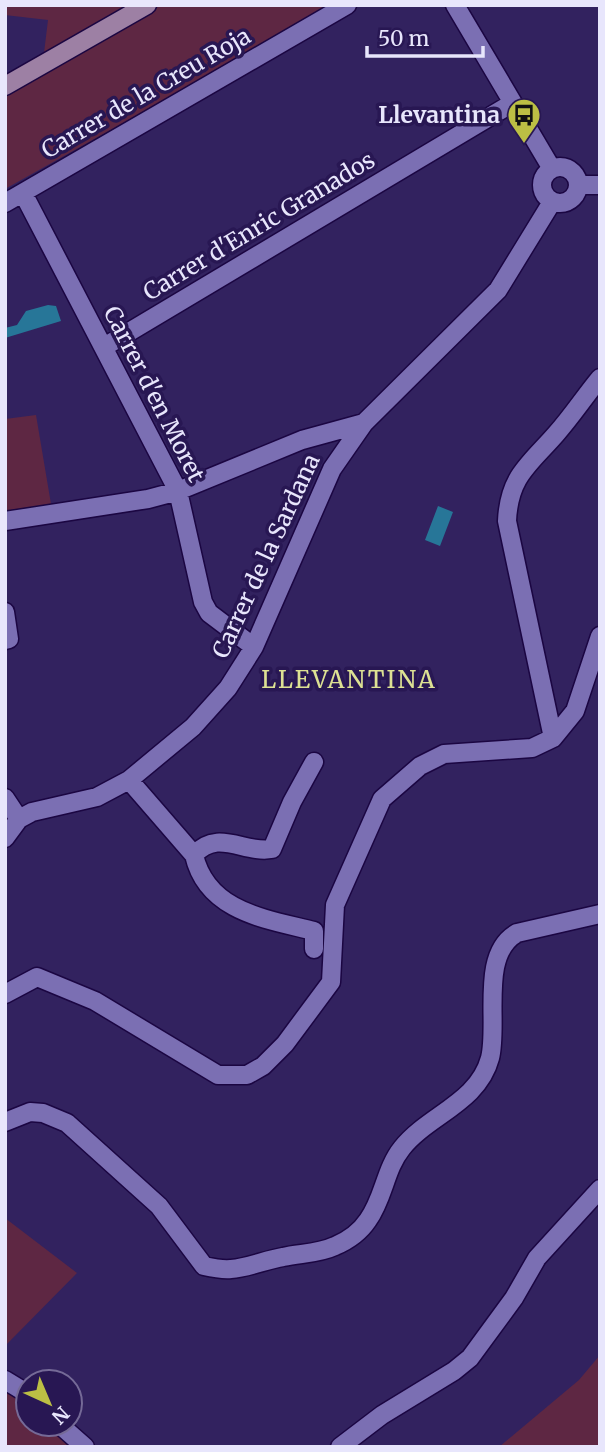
<svg xmlns="http://www.w3.org/2000/svg" width="605" height="1452" font-family="Merriweather,serif">
<style>
.green{fill:#5e2743}
.water{fill:#277698}
.lines{fill:none;stroke-linecap:round;stroke-linejoin:round}
.minor-casing{stroke:#1b0642;stroke-width:21}
.secondary-casing{stroke:#1b0642;stroke-width:21}
.minor{stroke:#7b6fb3;stroke-width:18}
.secondary{stroke:#9d80a4;stroke-width:18}
.labels{text-anchor:middle;stroke-width:7;stroke-linejoin:round;paint-order:stroke}
.street-label{font-size:23px;fill:#e8e6fc;stroke:#281753}
.poi-label{font-size:23px;font-weight:bold;fill:#e8e6fc;stroke:#281753;text-anchor:end}
.neighbourhood-label{font-size:24px;letter-spacing:2px;fill:#dde193;stroke:#281753}
</style>
<rect width="100%" height="100%" fill="#32225f"/>
<path class="green" d="M5,5H334L5,189V75L44,53L48,20L5,15Z
M36,415L51,504L5,511V419Z
M5,1218L77,1273L5,1346Z
M600,1355V1447H499L579,1380Z
M5,1371L28,1398V1424H50L69,1447H5Z"/>
<path class="water" d="M48,305L56,306L61,321L5,338V328L17,325L26,311Z
M438,506L453,512L440,546L425,540Z"/>
<g class="lines">
<defs>
<path id="minor" d="M455,5L552,169
M542 185a18 18 0 1 1 36 0a18 18 0 1 1-36 0Z
M578,185H600
M23,193L178,491L203,602L209,613L254,647
M5,203L347,5
M104,347L511,104
M5,521L148,499L178,491L302,440L364,423
M5,612L9,639L5,640
M553,738L507,521C509,476 529,465 556,434C572,416 585,396 600,378
M129,780L194,855C207,912 266,919 314,931V949
M5,798L19,819
M5,838L19,819L32,812L97,797L129,780L193,727L228,688L254,647L332,469L364,423L498,290L552,202
M194,855C218,828 244,854 272,849L292,802L314,762
M5,994L37,977L95,1001L218,1075H247L263,1066L285,1044L331,982L335,905L382,799L420,766L444,754L532,748L553,738L575,711L600,636
M5,1122L30,1112L43,1113L67,1123L159,1206L204,1266C213,1268 222,1270 231,1269C248,1268 265,1260 283,1257C300,1253 318,1254 335,1246C347,1241 360,1232 368,1220C384,1198 385,1169 402,1148C428,1115 478,1103 490,1058C499,1023 479,954 517,933L600,914
M5,1380L28,1394
M59,1424L85,1447
M340,1447L382,1415L454,1371L470,1358L514,1298L537,1258L600,1189"/>
<path id="secondary" d="M5,86L147,5"/>
</defs>
<use href="#minor" class="minor-casing"/>
<use href="#secondary" class="secondary-casing"/>
<use href="#minor" class="minor"/>
<use href="#secondary" class="secondary"/>
</g>
<defs>
<symbol id="bus-pin" viewBox="-11 -11 22 30"><path d="M0 17L-7.5 6A9.5 9.5 0 1 1 7.5 6Z" fill="#bcbf44" stroke="#281753"/><path d="M-5-6H5V4H4V6H2V4H-2V6H-4V4H-5ZM-3.5-4V0h7V-4ZM-3.5 1.2v1.5H-2V1.2ZM2 1.2v1.5H3.5V1.2Z" fill="#111"/></symbol>
</defs>
<g fill-rule="evenodd">
<use href="#bus-pin" x="505" y="96" width="38" height="52"/>
</g>
<g class="labels">
<g class="street-label">
<text transform="translate(146 93) rotate(-30)" y="8">Carrer de la Creu Roja</text>
<text transform="translate(259 226) rotate(-31)" y="8">Carrer d'Enric Granados</text>
<text transform="translate(154 394) rotate(63)" y="8">Carrer d'en Moret</text>
<text transform="translate(266 556) rotate(-65)" y="8">Carrer de la Sardana</text>
</g>
<g class="poi-label">
<text x="500" y="123">Llevantina</text>
</g>
<g class="neighbourhood-label">
<text x="349" y="688">LLEVANTINA</text>
</g>
</g>
<rect width="605" height="1452" fill="none" stroke="#e8e6fc" stroke-width="14"/>
<g transform="translate(49 1403) rotate(136)"><circle r="33" fill="#281753" stroke="#756a97" stroke-width="2"/>
<path d="M0-5L12 26L0 18L-12 26Z" fill="#bcbf44"/>
<text y="-10" font-size="19" font-weight="bold" text-anchor="middle" fill="#e8e6fc">N</text>
</g>
<path d="M367 46v10h116v-10" fill="none" stroke="#e8e6fc" stroke-width="3.5"/>
<text x="378" y="46" font-size="21" fill="#e8e6fc" stroke="#281753" stroke-width="5" paint-order="stroke">50 m</text>
</svg>
